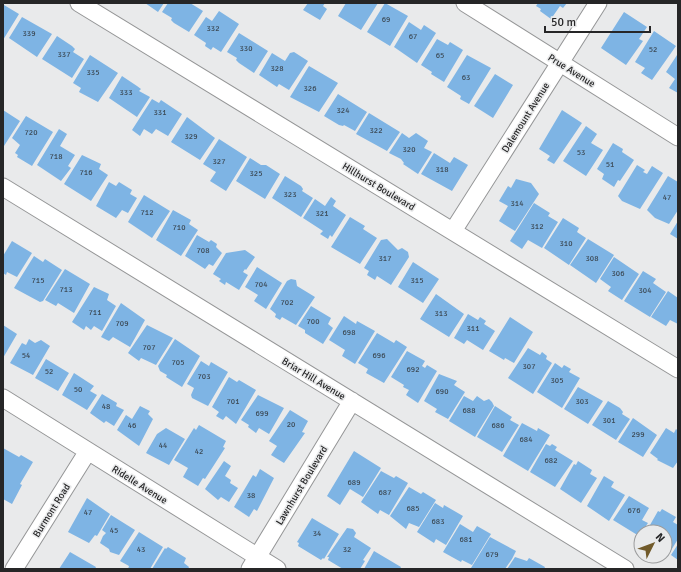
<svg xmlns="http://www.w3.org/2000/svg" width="681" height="572" font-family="Signika,sans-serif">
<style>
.building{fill:#7eb4e4}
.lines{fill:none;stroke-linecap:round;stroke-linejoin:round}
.street-casing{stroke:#959697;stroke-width:19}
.street{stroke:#fff;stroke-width:17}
.labels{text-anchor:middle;stroke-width:3;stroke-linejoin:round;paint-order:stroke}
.number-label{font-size:8px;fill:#3c4a56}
.street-label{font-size:10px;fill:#262627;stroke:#e9eaeb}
</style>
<rect width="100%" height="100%" fill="#e9eaeb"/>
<path class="building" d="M145,3H164L158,12Z
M168,3H190L203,11L189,32L174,23L171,20L172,18L162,12Z
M308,3H325L323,6L327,9L320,20L303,10Z
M346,3H378L361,30L338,16Z
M385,3L408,16L390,46L367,32Z
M538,3H567L563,8L560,6L551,19L540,11L541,9L536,6Z
M4,5L19,14L3,40V6Z
M219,11L239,24L221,52L213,47L211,50L205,46L206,43L194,35L206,17L212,21Z
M624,12L647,27L639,39L643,41L626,65L601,48Z
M22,17L52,34L37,57L9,38Z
M409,22L421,30L424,25L436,33L417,63L394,47Z
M654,31L676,46L652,80L641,73L645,68L635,62Z
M239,33L268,51L254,73L239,63L236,60L237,58L227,52Z
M57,36L72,46L75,49L73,52L84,59L72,78L42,59Z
M437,39L448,45L450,42L463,50L444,82L431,74L432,72L421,65Z
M294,52L308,61L289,90L279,84L277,87L259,75L272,53L285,61L290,53Z
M90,55L118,73L98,102L79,92L81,88L73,83Z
M467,55L491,68L469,104L460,99L461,96L447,87Z
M677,55L678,56V93L669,88L675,79L666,72Z
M309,66L338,83L319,112L290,97Z
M495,74L513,85L493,118L474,106Z
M122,76L137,86L141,89L139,91L150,97L137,117L109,98Z
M338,94L367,112L355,131L344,125L343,126L339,125L324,116Z
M152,99L159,103L161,100L182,114L168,136L156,129L152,134L144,129L140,136L132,130Z
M3,110L20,121L4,146L3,145Z
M562,110L582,123L554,164L547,160L550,156L539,149Z
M369,113L400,132L387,151L356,134Z
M26,116L53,132L32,166L17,157L18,155L15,153L20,145L12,138Z
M187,117L215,138L200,160L171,142Z
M586,126L597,134L591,143L603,150L586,176L563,161Z
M59,129L67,134L60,146L75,155L68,166L71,168L61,181L37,165Z
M402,133L409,138L416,133L428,141L424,148L432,152L418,174L403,164L404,163L401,159L389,153Z
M219,139L247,157L226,191L210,181L216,172L203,164Z
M613,143L623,149L622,152L634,160L620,181L618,180L614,187L602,179L604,174L597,169Z
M434,153L450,163L454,157L468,165L452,191L421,174Z
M82,155L101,164L99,169L108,175L91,201L64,184Z
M250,158L261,165H266L280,174L265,199L236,181Z
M637,165L645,170L643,172L647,174L652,166L663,173L640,209L622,201L618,196Z
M285,176L301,186L303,189L302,191L313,198L301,217L272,198Z
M668,176L678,182V210L669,224L655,218L647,210Z
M516,179L531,183L539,194L515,231L499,221L508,206L499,201L508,186L511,188Z
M109,182L116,186L119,182L132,190L130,194L137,198L128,213L122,210L116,218L96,206Z
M144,195L170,211L152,238L128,222Z
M331,197L336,201L333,206L346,215L332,237L330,235L328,239L320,234L323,231L303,218L315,199L325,206Z
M534,203L550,213L548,216L558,222L542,248L528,240L522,249L510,241Z
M173,210L191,220L189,224L198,230L181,256L156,240Z
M350,217L365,226L363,229L377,238L360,264L331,247Z
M563,218L579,228L577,232L586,238L569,265L544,248Z
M678,221V239L670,234Z
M197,235L209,242L211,240L217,244L216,247L222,253L213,266L209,264L205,269L185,256Z
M387,239L398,250L402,248L408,252L409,257L391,285L377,276L375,280L367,275L369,271L364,268L381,240Z
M588,239L614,255L596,283L570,265Z
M12,241L32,253L17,277L7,272L6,275L3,273V256Z
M245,250L255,257L246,270L245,269L243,272L248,275L239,290L226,282L225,285L219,281L221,279L213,274L226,253Z
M34,256L43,262L45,259L62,270L43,301L40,302L14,288Z
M614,257L639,274L622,300L608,291L611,287L600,279Z
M413,262L439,279L423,303L398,287Z
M257,267L282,283L266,309L254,301L258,295L245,287Z
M65,269L90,284L74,313L58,303L56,306L45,300Z
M643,271L656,279L653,283L666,292L650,317L624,301Z
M291,279L296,280L297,286L315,297L296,325L282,317L280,320L275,317L276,314L270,309L287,281Z
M94,287L109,294L107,300L116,306L102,331L94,326L91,330L86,326L84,330L72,322Z
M668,291L678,298V324L670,320L666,326L651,317Z
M436,294L464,314L449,337L420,319Z
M121,303L145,320L130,347L113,337L109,341L101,337Z
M311,306L331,318L328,324L333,328L323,344L305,333V330L298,326Z
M468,314L478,320L480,317L486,321L484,324L495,331L483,350L467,340L464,344L454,338Z
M344,316L356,324L357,321L375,331L355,364L342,356L345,350L329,340Z
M510,317L533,332L514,363L505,358L504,360L489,351Z
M3,325L17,334L3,358Z
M147,325L173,338L156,365L141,358L139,361L128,353Z
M377,333L394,343L396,340L407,347L384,383L366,373L368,369L358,363Z
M29,339L35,343L41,340L50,346L33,375L10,363L22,343L26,345Z
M175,339L200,356L182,387L166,377L167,375L160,371L158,366Z
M528,348L540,355L542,352L547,356L546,359L552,363L533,394L508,378Z
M407,351L425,361L422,366L425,368L427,365L437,371L418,403L406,395L409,390L403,387L404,385L391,377Z
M46,359L69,373L58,391L35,378Z
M201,361L209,366L211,362L228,372L208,406L192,398L191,395L194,388L187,384Z
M555,363L562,368L564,365L571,369L569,372L580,378L562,408L537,392Z
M74,373L94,386L90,391L97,395L87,410L62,395Z
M439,374L457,381L454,385L465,392L448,419L435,412L437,409L424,401Z
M229,377L237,382L239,380L256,390L236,424L226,416L223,420L216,416L219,412L212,407Z
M578,387L603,401L588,424L564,409Z
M102,394L117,403L116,406L124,410L114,426L106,421L104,423L90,413Z
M258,395L284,408L269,434L259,428L256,433L248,427L249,425L241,420Z
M464,396L473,401L477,396L484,401L489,399L492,402L494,406L475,437L449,421Z
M608,401L620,408L623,412L622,414L630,419L616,440L592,425Z
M140,406L150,411L148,414L153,419L139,446L117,430L126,415L132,419Z
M495,406L512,417L510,420L519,425L502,452L477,437Z
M290,410L308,421L302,432L305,433L284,463L271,455L277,446L269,441Z
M633,418L657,435L643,457L618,442Z
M522,423L537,431L538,428L550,435L528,471L503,456Z
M199,425L226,441L223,447L225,448L205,479L203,478L198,486L183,477L188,468L174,460L194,428L196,430Z
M166,428L185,439L169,465L146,453L157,434Z
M666,428L674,433L676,429L678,431V461L673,468L657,460L658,459L650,453Z
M546,444L550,446L552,444L557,447L555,450L573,461L555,487L530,472Z
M3,448L19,457L21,455L33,462L20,484L22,485L12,504L3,499Z
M354,451L381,468L363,497L350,489L340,505L327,496Z
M224,461L231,466L225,476L231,480L230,483L238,488L229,502L221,497L218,500L205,489Z
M578,461L592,470L590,474L597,478L581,503L560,489L574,464L576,465Z
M260,469L274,478L257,511L254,509L249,517L234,507L253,475L256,477Z
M381,471L394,478L396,476L408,483L389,515L380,510L378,514L361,502Z
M604,476L614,482L611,487L625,495L609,521L587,506Z
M409,487L421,494L423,492L436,500L419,527L409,523L406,529L390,516Z
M629,496L649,508L642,520L648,523L639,536L613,520Z
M87,498L110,514L97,536L95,535L89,543L68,532Z
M435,503L443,508L444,505L463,516L446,545L436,539L434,543L417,532Z
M662,509L676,517L673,522L678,525V539L667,557L665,555V532H646L658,511L660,512Z
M111,515L135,530L119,555L110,552L109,549L100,543L103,536L106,533L102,530Z
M312,518L339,534L324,559L323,558L321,560L298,546L299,543L297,542Z
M460,524L473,532L477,526L491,534L472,565L462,560L461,562L443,552Z
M347,528L353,529L356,533L354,537L371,548L363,560L365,561L360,569H343L328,560L329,557H327Z
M139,532L163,547L150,569H128L129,566L120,561Z
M490,537L516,551L512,559L505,569H473L471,568Z
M678,544V560L671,555Z
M168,547L186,558L184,563L189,567L188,569H152L165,548L166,549Z
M374,551L401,567L400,569H364Z
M70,552L96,567L95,569H59Z
M515,557L527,561L529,558L545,567L544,569H507Z"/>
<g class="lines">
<defs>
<path id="street" d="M79,3L678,369
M465,3L678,137
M3,187L625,569
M453,231L598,3
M3,398L277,569
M14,569L88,451
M250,569L352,401"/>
</defs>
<use href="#street" class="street-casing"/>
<use href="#street" class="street"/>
</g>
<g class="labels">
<g class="number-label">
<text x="386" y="22">69</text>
<text x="213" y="31">332</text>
<text x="29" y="36">339</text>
<text x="413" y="39">67</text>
<text x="246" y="51">330</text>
<text x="653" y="52">52</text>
<text x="64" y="57">337</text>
<text x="440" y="58">65</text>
<text x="277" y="71">328</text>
<text x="93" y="75">335</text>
<text x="466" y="80">63</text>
<text x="310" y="91">326</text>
<text x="126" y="95">333</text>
<text x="343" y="113">324</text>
<text x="160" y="115">331</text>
<text x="376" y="133">322</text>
<text x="31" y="135">720</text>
<text x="191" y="139">329</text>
<text x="409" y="152">320</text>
<text x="581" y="155">53</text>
<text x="56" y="159">718</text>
<text x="219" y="164">327</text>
<text x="610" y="167">51</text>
<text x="442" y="172">318</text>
<text x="86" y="175">716</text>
<text x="256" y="176">325</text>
<text x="290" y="197">323</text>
<text x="667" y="200">47</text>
<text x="517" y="206">314</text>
<text x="147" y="215">712</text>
<text x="322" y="216">321</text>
<text x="537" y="229">312</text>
<text x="179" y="230">710</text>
<text x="566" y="246">310</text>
<text x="203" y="253">708</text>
<text x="385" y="261">317</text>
<text x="592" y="261">308</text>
<text x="618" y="276">306</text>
<text x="38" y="283">715</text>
<text x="417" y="283">315</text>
<text x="261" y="287">704</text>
<text x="66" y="292">713</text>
<text x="645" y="293">304</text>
<text x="287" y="305">702</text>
<text x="95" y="315">711</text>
<text x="441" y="316">313</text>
<text x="313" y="324">700</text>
<text x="122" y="326">709</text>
<text x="473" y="331">311</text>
<text x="349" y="335">698</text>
<text x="149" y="350">707</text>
<text x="26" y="358">54</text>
<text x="379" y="358">696</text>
<text x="178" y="365">705</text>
<text x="529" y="369">307</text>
<text x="413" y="372">692</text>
<text x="49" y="374">52</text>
<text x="204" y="379">703</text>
<text x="557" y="383">305</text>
<text x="78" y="392">50</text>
<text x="442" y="394">690</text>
<text x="233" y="404">701</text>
<text x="582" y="404">303</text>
<text x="106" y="409">48</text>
<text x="469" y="413">688</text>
<text x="262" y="416">699</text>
<text x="609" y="423">301</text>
<text x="291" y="427">20</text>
<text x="132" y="428">46</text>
<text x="498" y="428">686</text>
<text x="638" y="437">299</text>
<text x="526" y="442">684</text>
<text x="163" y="448">44</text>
<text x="199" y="454">42</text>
<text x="551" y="463">682</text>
<text x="354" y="485">689</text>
<text x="385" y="495">687</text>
<text x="251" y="498">38</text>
<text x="413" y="511">685</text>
<text x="634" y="513">676</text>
<text x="88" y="515">47</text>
<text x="438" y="524">683</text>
<text x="114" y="533">45</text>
<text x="317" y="536">34</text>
<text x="466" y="542">681</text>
<text x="141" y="552">43</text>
<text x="347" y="552">32</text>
<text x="492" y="557">679</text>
</g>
<g class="street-label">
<text transform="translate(572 70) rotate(32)" y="4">Prue Avenue</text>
<text transform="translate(525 117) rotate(-58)" y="4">Dalemount Avenue</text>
<text transform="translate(379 186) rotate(31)" y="4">Hillhurst Boulevard</text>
<text transform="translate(314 378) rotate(31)" y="4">Briar Hill Avenue</text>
<text transform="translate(140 484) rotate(32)" y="4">Ridelle Avenue</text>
<text transform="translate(301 485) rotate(-59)" y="4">Lawnhurst Boulevard</text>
<text transform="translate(51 510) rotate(-58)" y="4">Burmont Road</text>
</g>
</g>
<rect width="681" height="572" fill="none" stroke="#262627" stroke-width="8"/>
<g transform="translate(653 544) rotate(48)"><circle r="19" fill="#e9eaeb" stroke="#9b9c9d"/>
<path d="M0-3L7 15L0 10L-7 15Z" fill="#715a2a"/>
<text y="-6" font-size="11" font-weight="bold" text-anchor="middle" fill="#262627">N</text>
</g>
<path d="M545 26v6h105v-6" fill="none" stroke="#262627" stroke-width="2"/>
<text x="551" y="26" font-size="12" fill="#262627" stroke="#e9eaeb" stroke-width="3" paint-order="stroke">50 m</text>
</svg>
